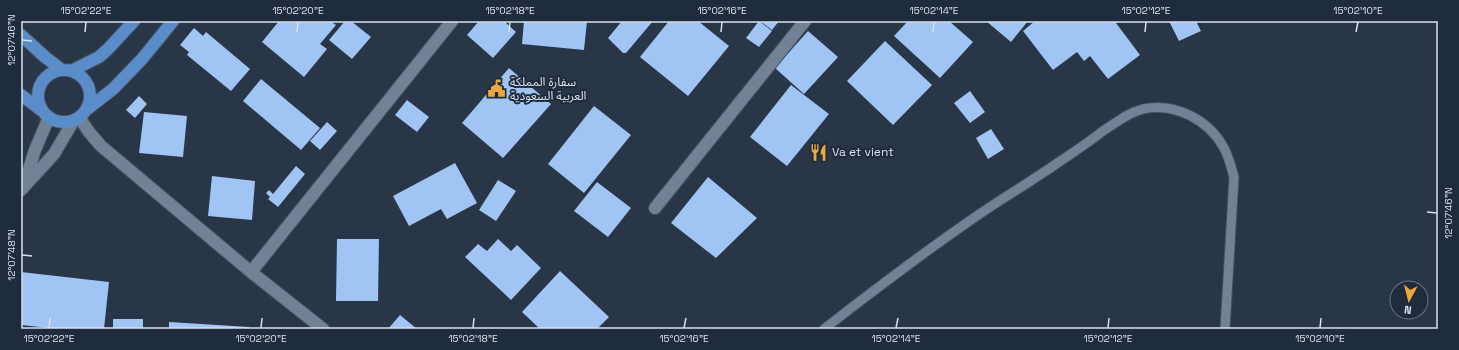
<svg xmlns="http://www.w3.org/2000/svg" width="1459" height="350" font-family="'Space Grotesk','Noto Sans Arabic',sans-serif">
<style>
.building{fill:#a0c4f3}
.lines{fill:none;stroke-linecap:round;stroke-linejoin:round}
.lane-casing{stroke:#45515f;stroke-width:11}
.street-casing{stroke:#45515f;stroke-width:14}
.secondary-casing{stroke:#45515f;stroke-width:14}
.primary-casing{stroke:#45515f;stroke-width:14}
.lane{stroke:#728195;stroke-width:9}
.street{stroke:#728195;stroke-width:12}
.secondary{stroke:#728195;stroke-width:12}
.primary{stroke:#5a8cc9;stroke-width:12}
.ticks{fill:none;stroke:#d8e1ec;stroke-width:1.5}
.labels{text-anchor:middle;stroke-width:4;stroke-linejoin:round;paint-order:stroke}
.poi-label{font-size:12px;fill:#d8e1ec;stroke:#1f2c3d;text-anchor:start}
.neatline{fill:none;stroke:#d8e1ec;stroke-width:1.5}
.ticks-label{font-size:10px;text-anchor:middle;fill:#d8e1ec}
</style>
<rect width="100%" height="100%" fill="#293648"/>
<path class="building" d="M279,21H330L336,25L320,44L327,49L304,77L262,42Z
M345,21H351L371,37L352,59L329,40Z
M479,21H504L516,32L493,58L467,35Z
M524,21H587L584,50L522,44Z
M622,21H653L626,53H623L608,38Z
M669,21H698L729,46L688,96L640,57Z
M759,21L772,31L759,47L746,38Z
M760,21H779L772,30Z
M908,21H949L973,42L940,78L894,36Z
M986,21H1028L1011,42Z
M1035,21H1119L1116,23L1140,55L1108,79L1090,56L1084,61L1077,52L1053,70L1023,31Z
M1169,21H1196L1201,31L1179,41Z
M194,28L203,36L206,32L250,69L231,91L187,55L189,52L180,45Z
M808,31L838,57L804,94L775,68Z
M885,41L932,85L893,125L847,81Z
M509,68L551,104L503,158L462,123Z
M261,79L320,128L301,150L243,101Z
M791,85L829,114L787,166L750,137Z
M970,91L985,112L970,123L954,103Z
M139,96L147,104L135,118L126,110Z
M407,100L429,117L417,132L395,115Z
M594,106L631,135L584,193L548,164Z
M144,112L187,116L183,157L139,153Z
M327,122L337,131L320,150L310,141Z
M991,129L1004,149L988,159L976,138Z
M455,163L477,203L447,219L441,209L409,226L393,196Z
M296,166L305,174L278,207L268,199L270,197L266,193L269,190L273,194Z
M212,176L255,181L252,220L208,216Z
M708,177L757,218L716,258L671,223Z
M498,180L516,191L496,221L479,210Z
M597,182L631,208L608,237L574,211Z
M337,239H379L378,301H336Z
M498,239L511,251L517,245L541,268L511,300L465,257L478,244L487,251Z
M560,271L609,317L597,329H540L522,312Z
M21,272L109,282L104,329H58L21,325Z
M400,315L417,329H388Z
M113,319H143V329H113Z
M169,322L249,327V329H169Z"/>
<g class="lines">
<defs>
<path id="lane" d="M824,329C878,287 933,245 990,207C1013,192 1036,178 1059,162C1074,152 1089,142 1103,131C1116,123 1127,113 1143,109C1175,102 1209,120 1224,148C1229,157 1231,167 1234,177L1225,329"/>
<path id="street" d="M79,117L89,132L101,146L251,272L323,329
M655,208L805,21
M251,272L452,21"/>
<path id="secondary" d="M24,185L35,150L49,117
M21,190L54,154L74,120"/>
<path id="primary" d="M21,35L45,57L62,70
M38 96a26 26 0 1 1 52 0a26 26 0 1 1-52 0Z
M71,71L99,57L108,49L134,21
M21,95L41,110
M86,110L113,89L142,59L173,21"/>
</defs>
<use href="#lane" class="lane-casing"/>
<use href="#street" class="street-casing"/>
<use href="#secondary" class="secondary-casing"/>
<use href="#primary" class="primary-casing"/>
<use href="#lane" class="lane"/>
<use href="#street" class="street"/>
<use href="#secondary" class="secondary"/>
<use href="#primary" class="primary"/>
</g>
<path class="ticks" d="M85,32L86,22M297,32L298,22M509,32L510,22M721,32L722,22M933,32L934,22M1145,32L1146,22M1356,32L1358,22M22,40L32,41M1427,212L1437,213M22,255L32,256M49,328L50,318M261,328L262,318M473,328L474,318M684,328L686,318M896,328L898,318M1108,328L1109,318M1320,328L1321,318"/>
<defs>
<symbol id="civic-bare" viewBox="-9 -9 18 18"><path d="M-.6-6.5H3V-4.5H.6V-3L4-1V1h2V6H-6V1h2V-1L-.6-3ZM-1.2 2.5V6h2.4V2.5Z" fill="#eda83b" stroke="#1f2c3d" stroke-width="2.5" paint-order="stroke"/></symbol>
<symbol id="restaurant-bare" viewBox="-9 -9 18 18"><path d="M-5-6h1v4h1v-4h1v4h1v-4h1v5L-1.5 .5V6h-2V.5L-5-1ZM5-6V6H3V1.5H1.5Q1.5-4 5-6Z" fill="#eda83b" stroke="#1f2c3d" stroke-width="2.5" paint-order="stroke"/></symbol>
</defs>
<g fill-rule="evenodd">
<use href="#civic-bare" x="484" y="76" width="25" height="25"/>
<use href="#restaurant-bare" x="806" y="140" width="25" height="25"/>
</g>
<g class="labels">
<g class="poi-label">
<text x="510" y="86">سفارة المملكة<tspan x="510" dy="14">العربية السعودية</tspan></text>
<text x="832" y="156">Va et vient</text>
</g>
</g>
<rect width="1459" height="350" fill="none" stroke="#1f2c3d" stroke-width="44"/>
<g transform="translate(1409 300) rotate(187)"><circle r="19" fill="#1f2c3d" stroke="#697483"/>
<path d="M0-3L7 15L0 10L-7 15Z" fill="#eda83b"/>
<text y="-6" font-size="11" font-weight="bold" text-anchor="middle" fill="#d8e1ec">N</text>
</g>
<rect x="22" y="22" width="1415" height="306" class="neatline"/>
<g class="ticks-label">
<text x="86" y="14">15°02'22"E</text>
<text x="298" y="14">15°02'20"E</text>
<text x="510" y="14">15°02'18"E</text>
<text x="722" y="14">15°02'16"E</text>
<text x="934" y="14">15°02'14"E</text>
<text x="1146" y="14">15°02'12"E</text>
<text x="1358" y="14">15°02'10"E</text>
<text transform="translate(11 40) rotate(-90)" y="4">12°07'46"N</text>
<text transform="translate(1448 213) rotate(-90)" y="4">12°07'46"N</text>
<text transform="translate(11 255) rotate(-90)" y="4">12°07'48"N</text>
<text x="49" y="342">15°02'22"E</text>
<text x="261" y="342">15°02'20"E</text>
<text x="473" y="342">15°02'18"E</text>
<text x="684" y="342">15°02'16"E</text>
<text x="896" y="342">15°02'14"E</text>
<text x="1108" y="342">15°02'12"E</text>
<text x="1320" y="342">15°02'10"E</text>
</g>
</svg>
